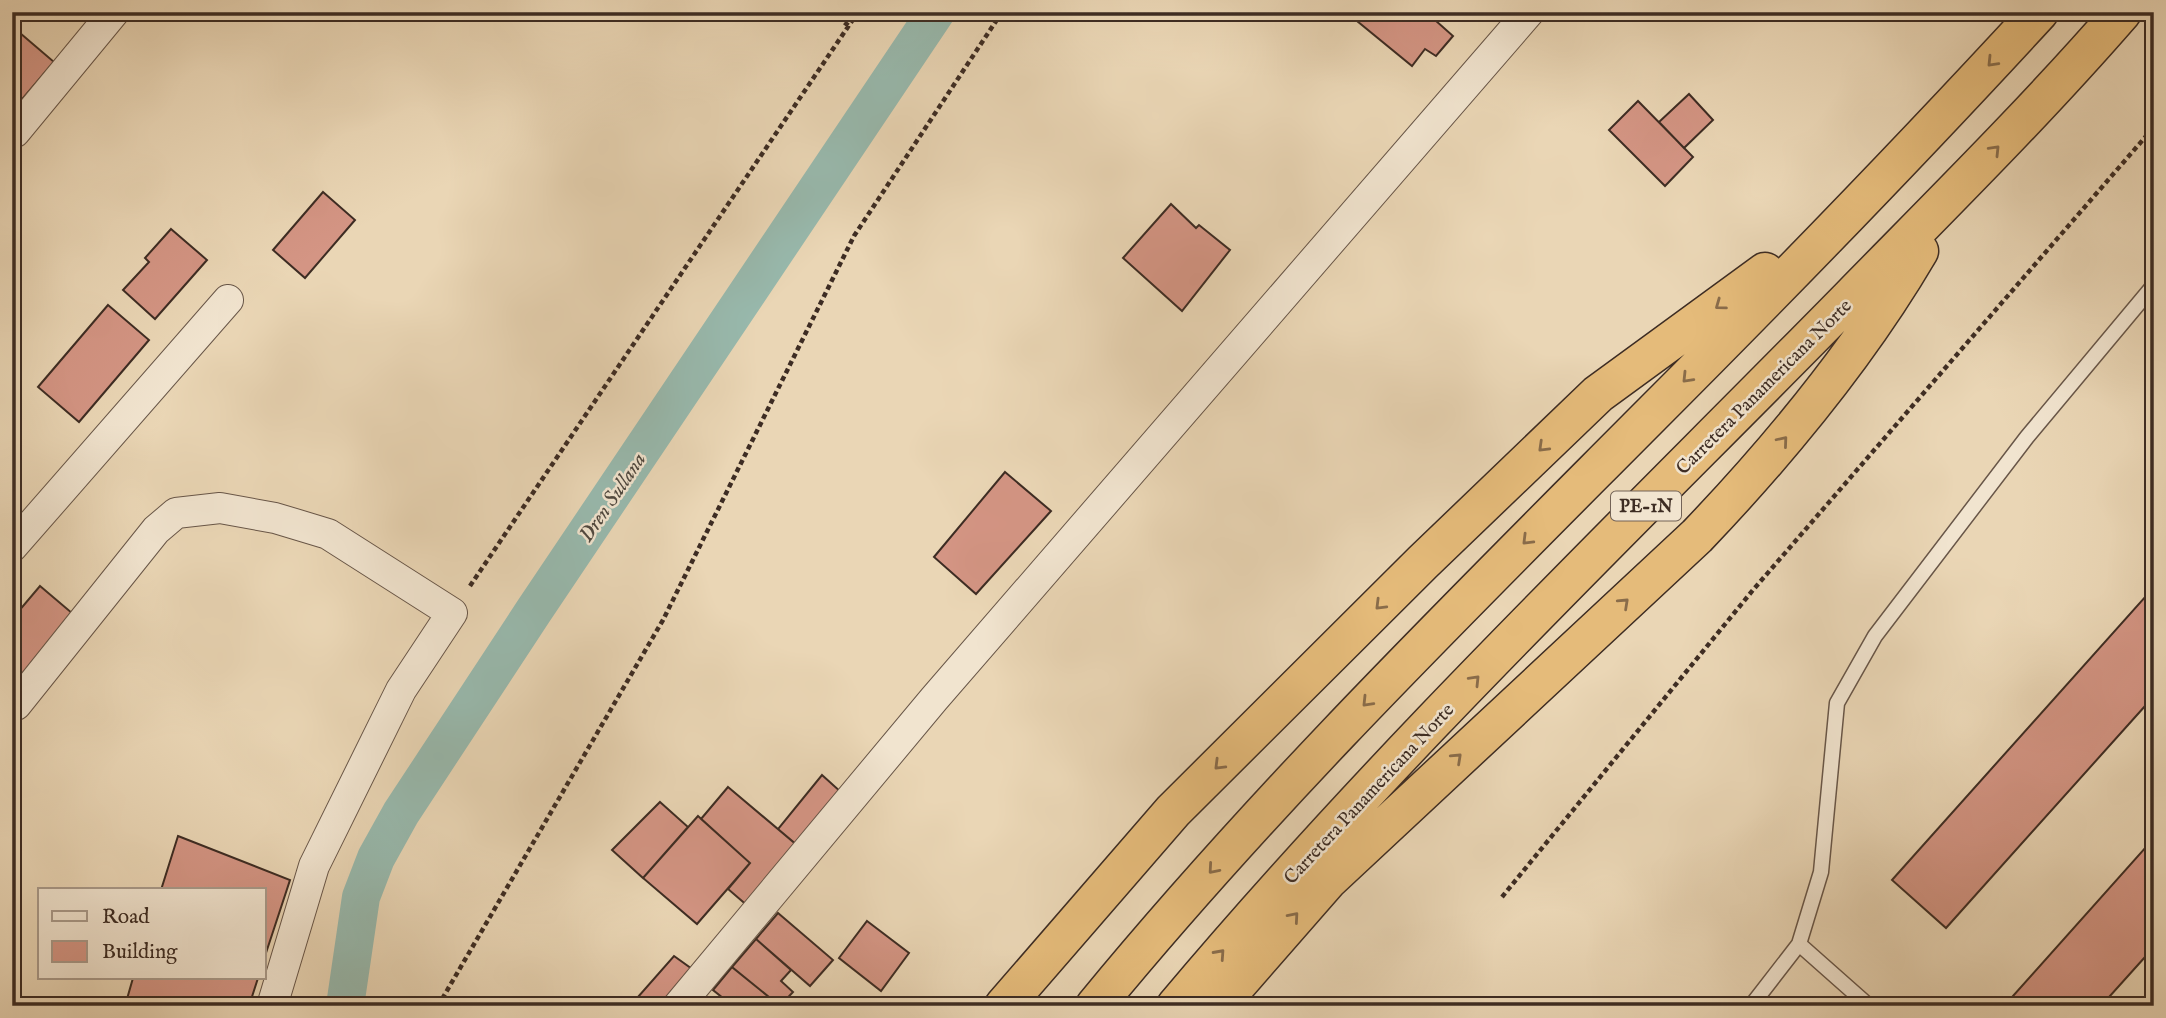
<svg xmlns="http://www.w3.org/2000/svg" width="2166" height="1018" font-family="'IM FELL English',serif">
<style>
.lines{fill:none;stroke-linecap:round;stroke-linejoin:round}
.canal{stroke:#98b9ad;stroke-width:38}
.building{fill:#d49584;stroke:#3d2c23;stroke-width:2}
.lane-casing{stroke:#685648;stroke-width:17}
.street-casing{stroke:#685648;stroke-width:32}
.highway-casing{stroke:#3d2c23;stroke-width:41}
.path{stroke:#3d2c23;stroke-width:4.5;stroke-dasharray:5 3.5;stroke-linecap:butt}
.lane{stroke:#f1e4cf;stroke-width:14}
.street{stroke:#f1e4cf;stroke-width:30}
.highway{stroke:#e5bb7a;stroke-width:38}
.oneway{stroke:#896c4a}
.labels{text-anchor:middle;stroke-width:5;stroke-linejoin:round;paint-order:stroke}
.shield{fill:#f1e4cf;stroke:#736357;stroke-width:2}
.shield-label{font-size:18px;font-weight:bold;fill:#3d2c23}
.street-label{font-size:19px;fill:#3d2c23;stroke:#f1e4cf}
.water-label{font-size:21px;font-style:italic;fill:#4f483f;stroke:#f1e4cf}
</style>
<rect width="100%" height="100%" fill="#ead6b5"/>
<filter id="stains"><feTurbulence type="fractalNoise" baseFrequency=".00286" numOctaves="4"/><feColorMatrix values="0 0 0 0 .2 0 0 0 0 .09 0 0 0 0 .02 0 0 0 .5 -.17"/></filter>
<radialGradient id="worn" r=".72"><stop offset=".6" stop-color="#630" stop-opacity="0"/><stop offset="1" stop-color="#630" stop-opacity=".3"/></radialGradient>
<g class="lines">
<path class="canal" d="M345,1006L361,897L376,858L401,813L533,612L936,12"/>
</g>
<path class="building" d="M1346,12H1426L1453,36L1436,56L1425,49L1412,66Z
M20,33L54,62L12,111V43Z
M1689,94L1713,120L1684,148L1659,122Z
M1638,101L1693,157L1665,186L1609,130Z
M323,192L355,220L305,278L273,250Z
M1171,204L1196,228L1199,225L1230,250L1182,311L1123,258Z
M171,229L207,260L155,319L123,290L149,262L145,258Z
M108,305L149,340L79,422L38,387Z
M1005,472L1051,511L976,594L934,557Z
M40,586L79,619L23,684L12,674V619Z
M2154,587V696L1946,928L1892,880Z
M822,775L842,793L798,846L778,829Z
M728,787L798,846L749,907L728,889L750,863L701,819Z
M660,802L688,827L643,878L612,850Z
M698,816L750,863L697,924L643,878Z
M178,836L290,880L264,959V890H161Z
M2154,838V947L2101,1006H2004Z
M778,913L833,960L810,986L756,939Z
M867,921L909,953L881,991L839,958Z
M756,939L791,970L781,981L793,992L780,1006L732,967Z
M674,956L699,974L671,1006H630Z
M732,967L780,1006H733L713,990Z
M133,978H258L249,1006H125Z"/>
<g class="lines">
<defs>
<path id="lane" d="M1799,944L1869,1006
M1751,1006L1799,944L1821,872L1837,703L1875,636L2027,437L2154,285"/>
<path id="street" d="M15,132L114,12
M12,547L228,300
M16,705L156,530L176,513L220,508L275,518L328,534L452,613L401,690L314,866L272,1006
M678,1006L934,699L1529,12"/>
<path id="highway" d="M1004,1006L1173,811L1423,562L1598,394L1765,272
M1095,1006C1266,798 1458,609 1647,419C1780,286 1912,150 2039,12
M1176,1006C1386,756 1623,529 1851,297C1943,203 2036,111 2122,12
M1218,1006L1328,880L1697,536C1780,449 1858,355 1919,251"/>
</defs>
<use href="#lane" class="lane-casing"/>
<use href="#street" class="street-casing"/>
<use href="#highway" class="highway-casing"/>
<path class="path" d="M831,12L849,26
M470,586L858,12
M1502,897L1753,590L2154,127
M438,1006L663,620L854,236L1002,12"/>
<use href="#lane" class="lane"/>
<use href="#street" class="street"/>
<use href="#highway" class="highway"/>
</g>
<defs><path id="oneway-chevron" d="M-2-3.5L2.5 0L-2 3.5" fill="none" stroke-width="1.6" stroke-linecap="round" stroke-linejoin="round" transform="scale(1.75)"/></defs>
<g class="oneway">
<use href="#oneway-chevron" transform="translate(1992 62) rotate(134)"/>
<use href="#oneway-chevron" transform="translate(1995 150) rotate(-46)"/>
<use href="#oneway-chevron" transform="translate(1720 305) rotate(144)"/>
<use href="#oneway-chevron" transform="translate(1687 378) rotate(134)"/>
<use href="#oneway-chevron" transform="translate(1783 441) rotate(-50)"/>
<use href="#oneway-chevron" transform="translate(1543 447) rotate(136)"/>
<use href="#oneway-chevron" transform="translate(1527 540) rotate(135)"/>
<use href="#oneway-chevron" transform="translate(1624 603) rotate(-43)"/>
<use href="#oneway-chevron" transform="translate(1380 605) rotate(135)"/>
<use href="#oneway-chevron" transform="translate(1475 680) rotate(-46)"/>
<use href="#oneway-chevron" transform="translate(1367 702) rotate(134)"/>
<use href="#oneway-chevron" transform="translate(1457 758) rotate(-43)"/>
<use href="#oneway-chevron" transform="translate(1219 765) rotate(135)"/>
<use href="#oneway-chevron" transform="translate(1213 869) rotate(131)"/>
<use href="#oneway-chevron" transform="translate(1294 917) rotate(-49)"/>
<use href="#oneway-chevron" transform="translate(1220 954) rotate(-48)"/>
</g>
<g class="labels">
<rect class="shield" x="1611" y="491.5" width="70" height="29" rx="5"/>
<g class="shield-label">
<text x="1646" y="512">PE-1N</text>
</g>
<g class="street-label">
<text transform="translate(1763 386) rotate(-45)" y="7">Carretera Panamericana Norte</text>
<text transform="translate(1368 793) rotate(-47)" y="7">Carretera Panamericana Norte</text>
</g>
<g class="water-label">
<text transform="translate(612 497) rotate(-56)" y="7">Dren Sullana</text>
</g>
</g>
<rect width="2166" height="1018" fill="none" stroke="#ead6b5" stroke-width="42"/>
<rect x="14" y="14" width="2138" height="990" fill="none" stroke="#3d2c23" stroke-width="3.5"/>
<rect x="21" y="21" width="2124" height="976" fill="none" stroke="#3d2c23" stroke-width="2"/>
<rect x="38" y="888" width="228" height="91" fill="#f1e4cf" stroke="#a99a8a" stroke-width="2"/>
<rect x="52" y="911" width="35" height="10" fill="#f1e4cf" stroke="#a99a8a" stroke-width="2"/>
<text x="102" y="923" font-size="21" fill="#3d2c23">Road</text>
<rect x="52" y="941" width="35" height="21" fill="#d49584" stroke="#a99a8a" stroke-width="2"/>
<text x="102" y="958" font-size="21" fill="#3d2c23">Building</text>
<rect width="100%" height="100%" filter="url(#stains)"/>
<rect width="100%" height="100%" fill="url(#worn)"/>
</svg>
